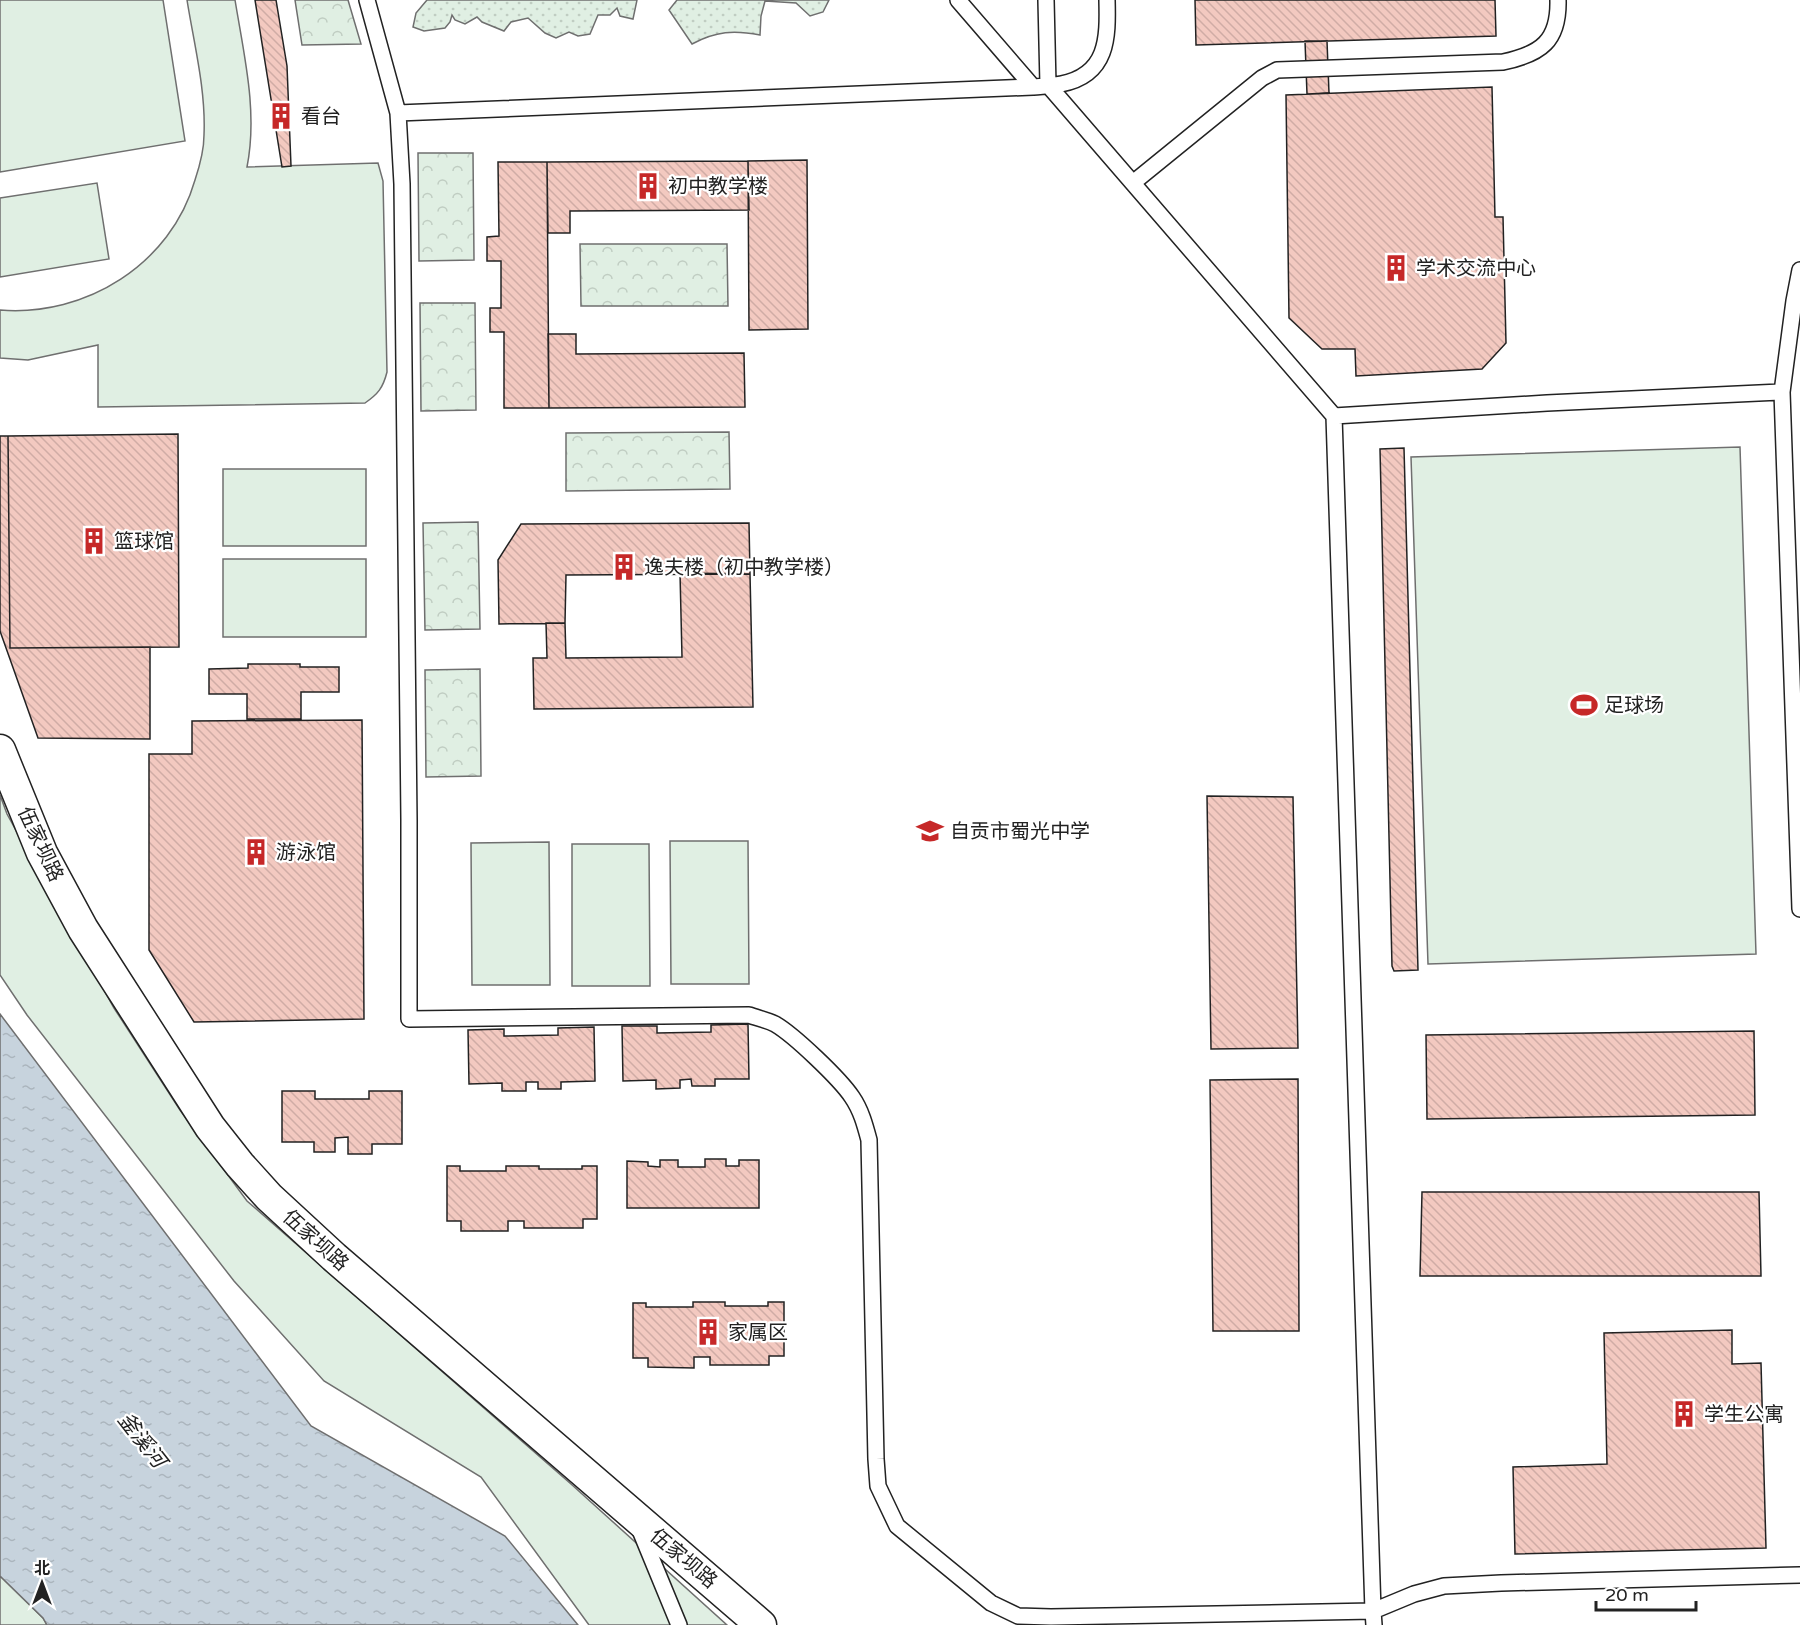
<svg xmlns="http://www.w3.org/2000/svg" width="1800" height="1625" font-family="'Varela Round','Noto Sans SC',sans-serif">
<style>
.grass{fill:url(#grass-dots);stroke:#6f6f6f;stroke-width:1.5}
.forest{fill:url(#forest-crowns);stroke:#6f6f6f;stroke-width:1.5}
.park{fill:#e0efe3;stroke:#6f6f6f;stroke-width:1.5}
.water{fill:url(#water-ripples);stroke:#6f6f6f;stroke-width:1.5}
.building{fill:url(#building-back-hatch);stroke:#222;stroke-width:1.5}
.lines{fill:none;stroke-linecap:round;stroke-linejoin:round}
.service-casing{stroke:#222;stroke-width:18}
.minor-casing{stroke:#222;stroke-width:33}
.service{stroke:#fff;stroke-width:15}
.minor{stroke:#fff;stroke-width:30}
.labels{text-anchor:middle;stroke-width:4.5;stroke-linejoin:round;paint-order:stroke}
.poi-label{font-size:20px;fill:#222;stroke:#fff;text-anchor:start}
.street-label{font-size:20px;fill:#222;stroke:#fff}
.water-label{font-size:21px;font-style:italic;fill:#222;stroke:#fff}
</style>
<defs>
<pattern id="grass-dots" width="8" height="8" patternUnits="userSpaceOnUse" patternTransform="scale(1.5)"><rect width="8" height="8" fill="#e0efe3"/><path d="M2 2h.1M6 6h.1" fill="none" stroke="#c0cdc2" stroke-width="1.8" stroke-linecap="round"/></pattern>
<pattern id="forest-crowns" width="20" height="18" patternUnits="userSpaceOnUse" patternTransform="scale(1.5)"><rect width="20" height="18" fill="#e0efe3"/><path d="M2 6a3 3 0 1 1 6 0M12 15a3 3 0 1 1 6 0" fill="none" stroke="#c0cdc2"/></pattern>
<pattern id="water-ripples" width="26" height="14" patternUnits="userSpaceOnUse" patternTransform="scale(1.5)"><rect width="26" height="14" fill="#c7d3dd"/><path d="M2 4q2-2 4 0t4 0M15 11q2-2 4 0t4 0" fill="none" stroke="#abb5bd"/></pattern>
<pattern id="building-back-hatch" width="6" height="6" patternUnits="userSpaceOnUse" patternTransform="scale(1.5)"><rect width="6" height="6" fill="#f3c9c0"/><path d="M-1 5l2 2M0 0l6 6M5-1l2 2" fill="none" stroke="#d0aca5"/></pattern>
</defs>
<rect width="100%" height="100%" fill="#fff"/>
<path class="grass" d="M427,0H637L633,19L620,16L617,8L610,15H598L590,34L578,36L569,32L556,38L545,33L528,18L511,22L504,31L482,22L477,17L465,24L455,20L452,15L450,22L445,28L424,31L413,27L416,13Z
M677,0H829L823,12L810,16L796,3L765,1L761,16L760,35C734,30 716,31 692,44L669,10Z"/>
<path class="forest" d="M295,0H348L361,44L302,45Z
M418,153H473L474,260L419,261Z
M580,244H727L728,306H581Z
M420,303H475L476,410L421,411Z
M729,432L730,489L566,491V433Z
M478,522L480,629L425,630L423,523Z
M480,669L481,776L426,777L425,670Z"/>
<path class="park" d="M0,0H163L185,141L0,172Z
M187,0H235C244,55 258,112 247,167L378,163L383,181L387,372C383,388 378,394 365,403L98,407V345L28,360L0,358V310C86,317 171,264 195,180C200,165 204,150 204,135C206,90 194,44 187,0Z
M97,183L109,259L0,277V198Z
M1740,447L1756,954L1428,964L1411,457Z
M223,469H366V546H223Z
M223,559H366V637H223Z
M0,795L7,814L114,1008L180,1110L247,1201L571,1484L727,1625H589L481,1477L324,1381L234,1281L27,1015L0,975Z
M670,841H748L749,984H671Z
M549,842L550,985H472L471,843Z
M572,844H649L650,986H572Z
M0,1576L43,1618L47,1625H0Z"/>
<path class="water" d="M0,1014L311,1426L505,1536L578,1625H47L43,1618L0,1576Z"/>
<path class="building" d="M255,0H276L287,66L291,166L282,167Z
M1195,0H1495L1496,36L1196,45Z
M1305,41H1327L1329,93L1307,94Z
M1492,87L1495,217H1503L1506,343L1482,369L1356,376L1355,349H1322L1289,318L1286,95Z
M807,160L808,329L749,330L748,161Z
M748,161L749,210L570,211V233H548L547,162Z
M498,162H547L549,408H504V332H490V308H501V261H487V237L499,236Z
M548,334H576V354L744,353L745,407L549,408Z
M178,434L179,647L10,648L8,436Z
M0,436H8L10,648L150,647V739L38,738L0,631Z
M1404,448L1418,970L1394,971L1392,966L1380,449Z
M749,523L750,574L566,575L565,623L499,624L498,560L521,524Z
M680,573L750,574L753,707L534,709L533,658H547L546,623H565L566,658L682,657Z
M248,664H300V667H339V692H301V719H247V694H209V669L248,668Z
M362,720L364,1019L194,1022L149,950V754H192V721Z
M1207,796L1293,797L1298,1048L1211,1049Z
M748,1024L749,1079H715V1086H692L691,1079L680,1080V1088L656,1089V1080L623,1081L622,1026H657V1033L711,1032V1025Z
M594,1027L595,1081L561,1082V1089H538V1082H526V1091H502V1083L469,1084L468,1030L504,1029V1036L558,1035V1028Z
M1754,1031L1755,1115L1427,1119L1426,1035Z
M1298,1079L1299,1331H1213L1210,1080Z
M282,1091H315V1099H369V1091H402V1144H372V1154H348V1137L335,1138V1152H314V1142H282Z
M705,1159H726V1166H739V1160H759V1208H627V1161L648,1162V1166L660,1167V1160H678V1167H705Z
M447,1166H460V1171H506V1166H539V1169H582V1166H597V1219H583V1228H524V1221H508V1231H461V1221H447Z
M1422,1192H1759L1761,1276H1420Z
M693,1302H725V1306H768V1302H784V1356H769V1365H710V1357H694V1368L648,1367V1358H633V1303H646V1307H693Z
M1732,1330V1364L1761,1363L1766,1548L1515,1554L1513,1467L1607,1464L1604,1333Z"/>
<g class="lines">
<defs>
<path id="service" d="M367,0L398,113L402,184L409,820V1019L749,1015C757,1018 767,1020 775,1024C794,1035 840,1079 852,1097C861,1110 865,1125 869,1140L876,1459L878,1486L897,1526L991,1603L1018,1616L1051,1617L1373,1611L1334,416L1048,85L1046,0
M958,0L1033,87
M398,113L1033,87C1042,86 1052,86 1061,84C1108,75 1108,38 1107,0
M1134,182L1262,78L1277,70L1503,62C1541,54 1559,41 1558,0
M1800,270L1794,301L1782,392L1800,909
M1334,416L1547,403L1782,392
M639,1528L679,1625
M1374,1625L1373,1611L1414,1594L1444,1586L1501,1583L1800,1575"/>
<path id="minor" d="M0,750L42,853L83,929L210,1127L240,1165L269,1197L334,1257L761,1625"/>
</defs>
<use href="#service" class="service-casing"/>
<use href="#minor" class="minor-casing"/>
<use href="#service" class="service"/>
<use href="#minor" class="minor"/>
</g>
<defs>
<symbol id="building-bare" viewBox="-9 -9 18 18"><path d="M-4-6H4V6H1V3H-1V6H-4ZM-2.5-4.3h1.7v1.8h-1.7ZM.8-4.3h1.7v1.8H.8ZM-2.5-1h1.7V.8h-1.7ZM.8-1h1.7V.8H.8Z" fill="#c62828" stroke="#fff" stroke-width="2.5" paint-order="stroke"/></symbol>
<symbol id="stadium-bare" viewBox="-9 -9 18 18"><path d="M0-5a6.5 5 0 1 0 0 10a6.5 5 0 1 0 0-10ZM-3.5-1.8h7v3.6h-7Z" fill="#c62828" stroke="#fff" stroke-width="2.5" paint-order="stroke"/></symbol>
<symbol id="school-bare" viewBox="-9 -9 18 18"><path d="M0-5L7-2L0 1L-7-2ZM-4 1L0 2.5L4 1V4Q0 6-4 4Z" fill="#c62828" stroke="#fff" stroke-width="2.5" paint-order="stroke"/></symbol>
</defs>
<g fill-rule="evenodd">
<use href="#building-bare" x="262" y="97" width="38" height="38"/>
<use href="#building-bare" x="629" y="167" width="38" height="38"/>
<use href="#building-bare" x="1377" y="249" width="38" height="38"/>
<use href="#building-bare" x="75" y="522" width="38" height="38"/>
<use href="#building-bare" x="605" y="548" width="38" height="38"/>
<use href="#stadium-bare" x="1565" y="686" width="38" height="38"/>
<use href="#school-bare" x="911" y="812" width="38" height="38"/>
<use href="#building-bare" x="237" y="833" width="38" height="38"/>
<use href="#building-bare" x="689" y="1313" width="38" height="38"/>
<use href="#building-bare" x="1665" y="1395" width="38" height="38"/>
</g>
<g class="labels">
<g class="poi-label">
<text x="301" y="123">看台</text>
<text x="668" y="193">初中教学楼</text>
<text x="1416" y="275">学术交流中心</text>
<text x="114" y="548">篮球馆</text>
<text x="644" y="574">逸夫楼（初中教学楼）</text>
<text x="1604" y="712">足球场</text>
<text x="950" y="838">自贡市蜀光中学</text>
<text x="276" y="859">游泳馆</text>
<text x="728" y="1339">家属区</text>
<text x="1704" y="1421">学生公寓</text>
</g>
<g class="street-label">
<text transform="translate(41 844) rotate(65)" y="7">伍家坝路</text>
<text transform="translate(316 1240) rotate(42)" y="7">伍家坝路</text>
<text transform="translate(684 1558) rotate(40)" y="7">伍家坝路</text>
</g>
<g class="water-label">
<text transform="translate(142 1440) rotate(52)" y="7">釜溪河</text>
</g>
</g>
<g transform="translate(42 1583)" stroke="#ffffff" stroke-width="4.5" paint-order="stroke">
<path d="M0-4.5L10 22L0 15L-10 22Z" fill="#222222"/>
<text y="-9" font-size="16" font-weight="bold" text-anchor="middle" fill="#222222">北</text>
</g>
<path d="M1596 1601v9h100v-9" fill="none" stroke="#222222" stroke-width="3"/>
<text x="1605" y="1601" font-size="18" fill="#222222" stroke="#ffffff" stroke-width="4.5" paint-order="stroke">20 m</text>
</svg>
